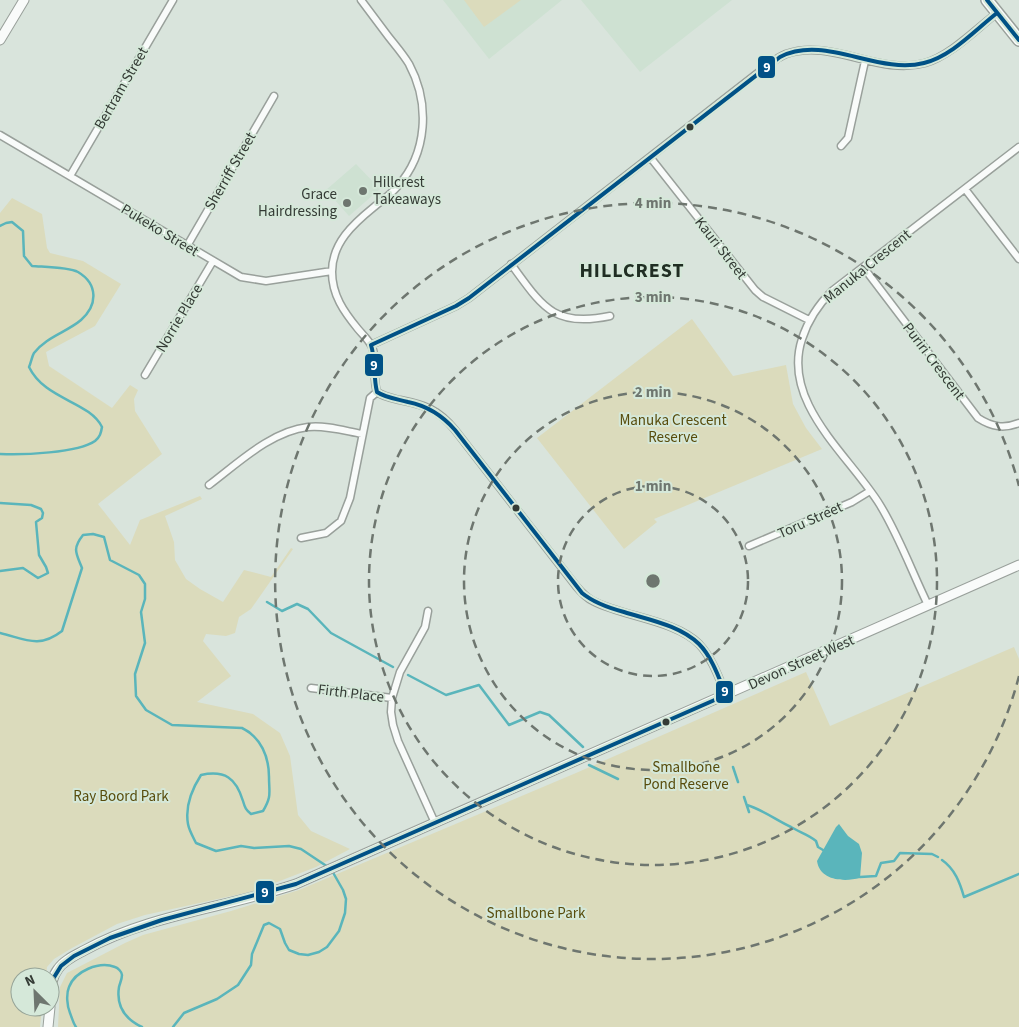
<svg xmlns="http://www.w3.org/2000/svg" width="1019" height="1027" font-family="'Source Sans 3',sans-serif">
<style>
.built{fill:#cee1d2}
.green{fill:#dbdbbc}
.water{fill:#5ab5bb}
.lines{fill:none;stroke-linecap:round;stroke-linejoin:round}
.stream{stroke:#5ab5bb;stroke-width:2.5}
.minor-casing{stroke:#99a09b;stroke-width:9}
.secondary-casing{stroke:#99a09b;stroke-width:11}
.trunk-casing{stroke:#99a09b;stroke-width:14}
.minor{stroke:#f9fbfa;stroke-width:6}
.secondary{stroke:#f9fbfa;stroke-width:9}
.trunk{stroke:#f9fbfa;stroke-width:11}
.bus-1-casing{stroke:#d5e8d9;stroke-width:8}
.bus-1{stroke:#005186;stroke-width:4}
.ring{fill:none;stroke:#6e766f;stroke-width:2.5;stroke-dasharray:9 6}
.bus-dot{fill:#343b35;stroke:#d5e8d9;stroke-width:2}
.poi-dot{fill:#6e766f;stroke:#d5e8d9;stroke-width:2}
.labels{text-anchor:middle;stroke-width:4;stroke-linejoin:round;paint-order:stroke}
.street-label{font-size:15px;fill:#343b35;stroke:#d5e8d9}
.poi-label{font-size:15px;fill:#343b35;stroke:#d5e8d9;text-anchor:start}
.park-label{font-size:15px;fill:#584c0c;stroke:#d5e8d9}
.district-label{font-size:20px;font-weight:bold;letter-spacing:1px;fill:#202e23;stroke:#d5e8d9}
.centre{fill:#6e766f;stroke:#d5e8d9;stroke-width:2.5}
.ring-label{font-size:15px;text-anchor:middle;font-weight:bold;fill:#6e766f;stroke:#d5e8d9;stroke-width:4;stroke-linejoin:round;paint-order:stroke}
.line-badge{stroke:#d5e8d9;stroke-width:2}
.badge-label{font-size:14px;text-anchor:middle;font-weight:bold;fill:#fff}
</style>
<rect width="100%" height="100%" fill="#d9e4dc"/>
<path class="built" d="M443,0H562L489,59Z
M581,0H732L640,72Z
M356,164L380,189L349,216L326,190Z"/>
<path class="green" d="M464,0H521L484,27Z
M12,198L42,214L47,248L50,253L83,261L121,284L95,326L46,352L49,366L112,408L130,385L138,390L134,399L135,411L162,454L98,504L130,545L140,520L200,496L202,499L165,516L174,542L175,560L186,579L200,589L223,602L244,570L271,577L291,548L293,549L251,609L239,617L235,633L226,636L206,634L203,641L231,676L197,702L253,714L280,733L290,756L298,815L311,831L350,849L316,867L254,891L145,915L117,924L72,948L54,959L47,967L46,977H20V1007H42L40,1027H0V213Z
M692,319L733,376L786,365L793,404L806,428L822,449L654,519L657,522L624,549L537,438Z
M1014,647L1019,659V1027H58L60,987L67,973L125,943L143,935L231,911L299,890L576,773L806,672L830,726Z"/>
<path class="water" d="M839,824L848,836L859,844L862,853L860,878C844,882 820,881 817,861L836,827Z"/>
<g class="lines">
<path class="stream" d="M0,226L6,223L12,222L23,231L24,256L32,266C44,267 68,267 78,272C98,284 98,305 81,320C67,332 46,337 34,353C32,356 31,363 29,367C45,400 89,401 102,427C101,433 100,437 95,441C78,453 22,455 0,454
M0,503L31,505L41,509L43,513L42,518L36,522L39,555L46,567L48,573L38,578L23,568L0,571
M267,602L282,611L297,604L308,609L331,633L393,667
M0,633C25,639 39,649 62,631L82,568C76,553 72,549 83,535L93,534L104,537L110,560L139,575L145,584V599L141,612L145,643L135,674L136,696L146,710L172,725L242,728C261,737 269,757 269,777C269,793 272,796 263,811L251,814C246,810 245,808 243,801C236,778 225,770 201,775C192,789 185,807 188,824C189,830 193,837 196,843L216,851L241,846L254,848L289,846L301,849L331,869L343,890L346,899L345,913L339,931L327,947L319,952L308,955L299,954L289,950L285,943L280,929L269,923L264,925L252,954L251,965L238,985L217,999L184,1013L173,1027
M408,675L446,695L479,685L509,725L540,712L549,715L583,747
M589,765L618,779
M733,767L738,782
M744,797L749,812
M747,805C763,810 776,820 791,827C799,832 809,835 816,841L818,847L823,850
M942,860C955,869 960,883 964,897L1019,874
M860,877L876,876L881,863L894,861L900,853L932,854L938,857
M76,1027C73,1023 72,1018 70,1013C67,1006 66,994 69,987C75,971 99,961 115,967C118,968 122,972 122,975C122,979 120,983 119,987C116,1006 125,1019 142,1027"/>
<defs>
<path id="minor" d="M361,0C370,12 379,24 388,36C395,45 403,54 409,64C430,103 428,153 397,187C390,195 381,201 374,207C353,224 332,243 332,272C332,295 344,312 358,329C363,335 369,340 372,347C378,362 372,377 377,392
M0,135L241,277L266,281L332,271
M841,146L848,138L865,61
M650,157L755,290L763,297L809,320
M70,176L173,0
M965,189L1019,259
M187,246L274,96
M511,264C542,306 553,328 610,316
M864,268L978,418C992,427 1004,429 1019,423
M371,345L456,306L469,298L764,68C771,63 778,57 786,54C832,38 878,76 925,63C950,56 976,29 997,13
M145,375L213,261
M377,392C384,397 391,398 400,400C425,405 438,409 455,430L576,586C581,592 587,598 593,601C624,617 675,620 699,644C712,658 719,678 726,695
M209,485C237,464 271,431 308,427C326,425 345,431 362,434
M301,538L326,533L341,521L350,498L370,398L377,392
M749,546L852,502L870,491
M928,605C912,572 899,536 880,505C850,456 781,403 802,339C808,320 818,305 832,291L1019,147
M428,611L425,627L400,672L392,698L391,712L393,725L398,741L435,823
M311,688L392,698"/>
<path id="secondary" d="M0,40L24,0
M50,998C51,988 51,978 58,969C64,960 76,955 85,950C151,914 226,908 296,884L1019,565
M48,1027L50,1007"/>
<path id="trunk" d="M987,0L1019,40"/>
</defs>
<use href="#minor" class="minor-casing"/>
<use href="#secondary" class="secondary-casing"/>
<use href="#trunk" class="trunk-casing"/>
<use href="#minor" class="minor"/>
<use href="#secondary" class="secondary"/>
<use href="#trunk" class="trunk"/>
<defs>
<path id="bus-1" d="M987,0L1019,40
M50,998L53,979L61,966L74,956L110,938L162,920L296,884L726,695C719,678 712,657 699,644C679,625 649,620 624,612C609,608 594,603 582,593L455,430C442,415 428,406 408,402C397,399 386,398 377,392C373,376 376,361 371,345L456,306L469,298L780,57C825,34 877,75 924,63C952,56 975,30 997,13"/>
</defs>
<use href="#bus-1" class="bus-1-casing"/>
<use href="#bus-1" class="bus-1"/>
</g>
<g class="ring">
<circle cx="653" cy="581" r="95"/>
<circle cx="653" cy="581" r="189"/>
<circle cx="653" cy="581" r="284"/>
<path d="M1019 676A378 378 0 1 1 1019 486"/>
</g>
<g class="bus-dot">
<circle cx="690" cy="127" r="4.5"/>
<circle cx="516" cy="508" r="4.5"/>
<circle cx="666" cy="722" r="4.5"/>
</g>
<g class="poi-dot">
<circle cx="363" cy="191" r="5"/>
<circle cx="347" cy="203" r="5"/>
</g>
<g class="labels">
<g class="street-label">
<text transform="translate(121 88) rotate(-60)" y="5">Bertram Street</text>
<text transform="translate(230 171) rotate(-60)" y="5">Sherriff Street</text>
<text transform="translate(160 230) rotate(31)" y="5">Pukeko Street</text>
<text transform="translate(721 248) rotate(52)" y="5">Kauri Street</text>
<text transform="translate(867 266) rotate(-39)" y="5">Manuka Crescent</text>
<text transform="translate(179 318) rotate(-59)" y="5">Norrie Place</text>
<text transform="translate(934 361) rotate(53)" y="5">Puriri Crescent</text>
<text transform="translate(810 520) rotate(-24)" y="5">Toru Street</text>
<text transform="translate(801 662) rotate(-24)" y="5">Devon Street West</text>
<text transform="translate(351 693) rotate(7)" y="5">Firth Place</text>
</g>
<g class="poi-label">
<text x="373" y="187">Hillcrest<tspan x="373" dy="17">Takeaways</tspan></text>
<text x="337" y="199" text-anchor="end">Grace<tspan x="337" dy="17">Hairdressing</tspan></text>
</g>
<g class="park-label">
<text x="673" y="425">Manuka Crescent<tspan x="673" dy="17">Reserve</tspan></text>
<text x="686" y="772">Smallbone<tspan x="686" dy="17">Pond Reserve</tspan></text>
<text x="121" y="801">Ray Boord Park</text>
<text x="536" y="918">Smallbone Park</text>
</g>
<g class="district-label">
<text x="632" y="277">HILLCREST</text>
</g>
</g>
<circle cx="653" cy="581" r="8" class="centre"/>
<g class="ring-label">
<text x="653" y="208">4 min</text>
<text x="653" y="302">3 min</text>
<text x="653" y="397">2 min</text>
<text x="653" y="491">1 min</text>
</g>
<g class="line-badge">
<rect x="757" y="55" width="19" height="24" rx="5" fill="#005186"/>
<rect x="364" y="353" width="20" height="24" rx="5" fill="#005186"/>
<rect x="715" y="680" width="19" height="24" rx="5" fill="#005186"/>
<rect x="255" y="880" width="20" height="24" rx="5" fill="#005186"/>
</g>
<g class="badge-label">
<text x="767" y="72">9</text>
<text x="374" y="370">9</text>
<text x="725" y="696">9</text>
<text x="265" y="897">9</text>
</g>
<g transform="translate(35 992) rotate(336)"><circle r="24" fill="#d5e8d9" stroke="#95a397"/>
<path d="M0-4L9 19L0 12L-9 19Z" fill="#6e766f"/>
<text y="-8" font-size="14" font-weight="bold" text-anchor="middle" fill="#343b35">N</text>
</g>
</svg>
